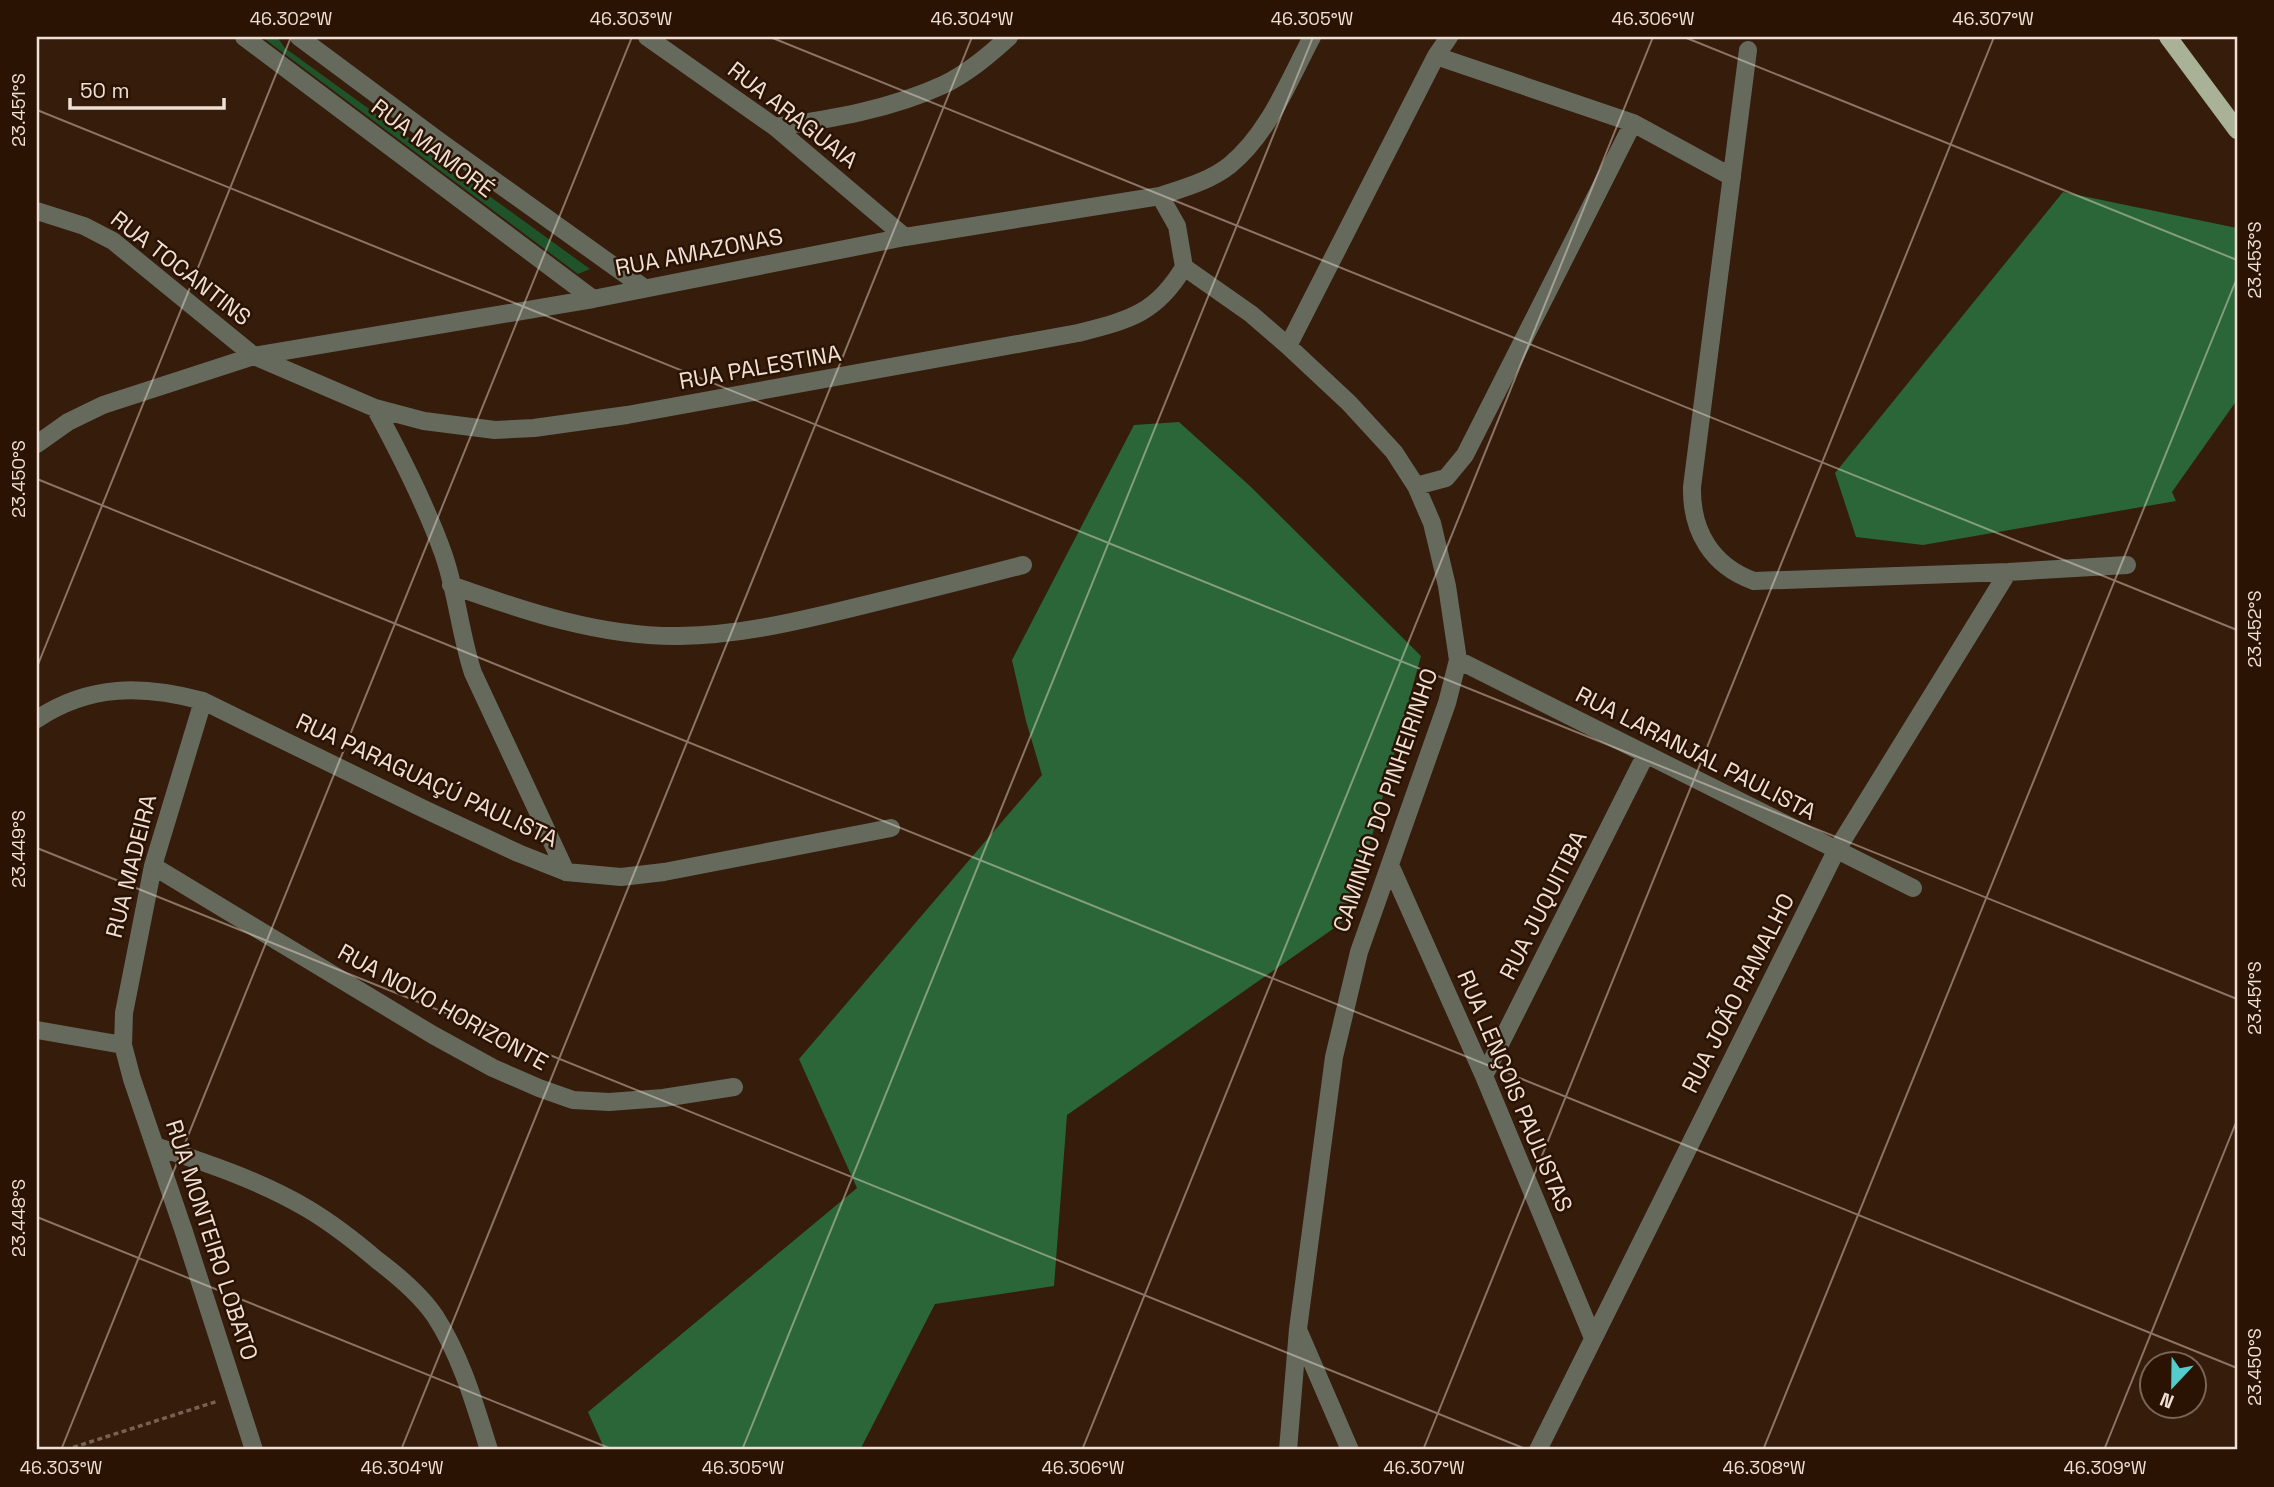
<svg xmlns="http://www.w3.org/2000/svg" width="2274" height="1487" font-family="'Space Grotesk',sans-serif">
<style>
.green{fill:#1f532a}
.forest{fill:#2a6637}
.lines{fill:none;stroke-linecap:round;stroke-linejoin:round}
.path{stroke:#776153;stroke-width:3.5;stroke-dasharray:5 3.5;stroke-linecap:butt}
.minor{stroke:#666a5d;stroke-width:18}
.major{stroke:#a9b296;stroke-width:18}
.ticks{fill:none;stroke:#f0dfd5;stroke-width:2;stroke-opacity:0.45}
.labels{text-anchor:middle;stroke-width:5;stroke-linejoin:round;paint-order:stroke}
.street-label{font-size:23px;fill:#f0dfd5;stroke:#2a1303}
.neatline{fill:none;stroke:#f0dfd5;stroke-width:2.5}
.ticks-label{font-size:18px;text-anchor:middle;fill:#f0dfd5}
</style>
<rect width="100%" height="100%" fill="#351c0b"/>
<path class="green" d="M262,37H277L285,48L590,269L578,274Z"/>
<path class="forest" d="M2063,192L2237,228V400L2172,492L2176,501L1923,545L1856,537L1835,473Z
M1179,422L1251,487L1421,656L1350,917L1067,1115L1054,1286L935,1304L860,1450H605L588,1412L857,1188L799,1059L1042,775L1026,721L1012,660L1134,425Z"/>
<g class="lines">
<path class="path" d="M65,1450L218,1401"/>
<path class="minor" d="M244,37L593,299
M299,37L439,141L643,287
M647,37L775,127L905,237
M1748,50L1692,487C1691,531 1712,566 1754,581L2008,572L2127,565
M1436,56L1633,123L1732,177
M775,127C832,119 891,109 943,85C968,73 989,55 1009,37
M37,211L84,226L113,241L254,356L375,408L424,421L495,430L534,428L627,415L1078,333C1129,320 1156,314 1184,267L1177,226L1160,196
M1184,267L1251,314L1288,346L1349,403L1394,452L1416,486L1432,523L1447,586L1458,660L1447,703L1359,952L1334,1057L1298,1329L1288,1450
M1288,346L1436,56L1449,37
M375,408C400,454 425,503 443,553C457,592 460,634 473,673L566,872
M37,444L68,422L103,405L254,356L593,299L905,237L1160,196C1184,188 1210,181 1230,165C1269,133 1289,80 1312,37
M1416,486L1446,478L1465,455L1633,123
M451,585C524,611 601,637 679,636C739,635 795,622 852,608C910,594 966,580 1023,565
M1458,660L1913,888
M203,701L153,866L124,1013L123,1045L132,1079L184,1232L254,1450
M37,719C90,684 143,685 203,701L426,810L518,853L566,872L621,877L664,872L891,828
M1390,865L1484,1076L1593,1338
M153,866L433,1035L493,1068L539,1088L573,1100L609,1102L663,1098L734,1087
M37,1030L123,1045
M1484,1076L1645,756
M155,1146C207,1163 261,1181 308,1209C333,1224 356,1242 377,1260C398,1276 420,1294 435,1316C461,1356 475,1405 489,1450
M1299,1332L1350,1450
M1538,1450L1836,851L2008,572"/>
<path class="major" d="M2168,37L2237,130"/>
</g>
<path class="ticks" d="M770,37L2237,630M1684,37L2237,260M37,110L2237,999M37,479L2237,1368M37,667L291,37M37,848L1528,1450M37,1217L614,1450M61,1450L632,37M401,1450L972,37M742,1450L1313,37M1082,1450L1653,37M1423,1450L1994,37M1763,1450L2237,278M2104,1450L2237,1120"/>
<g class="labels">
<g class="street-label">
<text transform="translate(793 115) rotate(38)" y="8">RUA ARAGUAIA</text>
<text transform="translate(433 148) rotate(37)" y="8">RUA MAMORÉ</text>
<text transform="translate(699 252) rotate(-11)" y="8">RUA AMAZONAS</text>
<text transform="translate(181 268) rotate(38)" y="8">RUA TOCANTINS</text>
<text transform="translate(760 367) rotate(-10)" y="8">RUA PALESTINA</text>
<text transform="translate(1696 753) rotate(27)" y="8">RUA LARANJAL PAULISTA</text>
<text transform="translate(427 780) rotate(25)" y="8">RUA PARAGUAÇÚ PAULISTA</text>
<text transform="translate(1385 800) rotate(-71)" y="8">CAMINHO DO PINHEIRINHO</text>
<text transform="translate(131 866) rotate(-76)" y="8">RUA MADEIRA</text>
<text transform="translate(1543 905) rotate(-63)" y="8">RUA JUQUITIBA</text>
<text transform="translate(1738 993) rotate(-63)" y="8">RUA JOÃO RAMALHO</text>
<text transform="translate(443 1007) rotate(29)" y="8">RUA NOVO HORIZONTE</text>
<text transform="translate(1515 1091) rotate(67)" y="8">RUA LENÇOIS PAULISTAS</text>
<text transform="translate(212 1240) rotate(72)" y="8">RUA MONTEIRO LOBATO</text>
</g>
</g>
<rect width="2274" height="1487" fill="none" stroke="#2a1303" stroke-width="77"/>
<g transform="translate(2173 1385) rotate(202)"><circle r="33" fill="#2a1303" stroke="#796557" stroke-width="2"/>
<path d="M0-5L12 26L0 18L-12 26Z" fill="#52cdcc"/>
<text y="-10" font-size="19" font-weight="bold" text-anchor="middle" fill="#f0dfd5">N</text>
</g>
<path d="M70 98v10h154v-10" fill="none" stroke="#f0dfd5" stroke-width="3.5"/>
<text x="80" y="98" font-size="21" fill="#f0dfd5" stroke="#2a1303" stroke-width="5" paint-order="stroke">50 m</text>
<rect x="38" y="38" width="2198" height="1410" class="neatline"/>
<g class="ticks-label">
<text x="291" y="25">46.302°W</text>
<text x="631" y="25">46.303°W</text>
<text x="972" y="25">46.304°W</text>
<text x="1312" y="25">46.305°W</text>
<text x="1653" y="25">46.306°W</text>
<text x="1993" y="25">46.307°W</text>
<text transform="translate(19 110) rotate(-90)" y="6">23.451°S</text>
<text transform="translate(2255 260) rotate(-90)" y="6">23.453°S</text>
<text transform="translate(19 479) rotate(-90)" y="6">23.450°S</text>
<text transform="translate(2255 629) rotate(-90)" y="6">23.452°S</text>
<text transform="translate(19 849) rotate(-90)" y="6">23.449°S</text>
<text transform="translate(2255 998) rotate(-90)" y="6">23.451°S</text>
<text transform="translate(19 1218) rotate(-90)" y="6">23.448°S</text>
<text transform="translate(2255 1367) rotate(-90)" y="6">23.450°S</text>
<text x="61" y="1474">46.303°W</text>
<text x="402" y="1474">46.304°W</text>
<text x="743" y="1474">46.305°W</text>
<text x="1083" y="1474">46.306°W</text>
<text x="1424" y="1474">46.307°W</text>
<text x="1764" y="1474">46.308°W</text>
<text x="2105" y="1474">46.309°W</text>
</g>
</svg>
